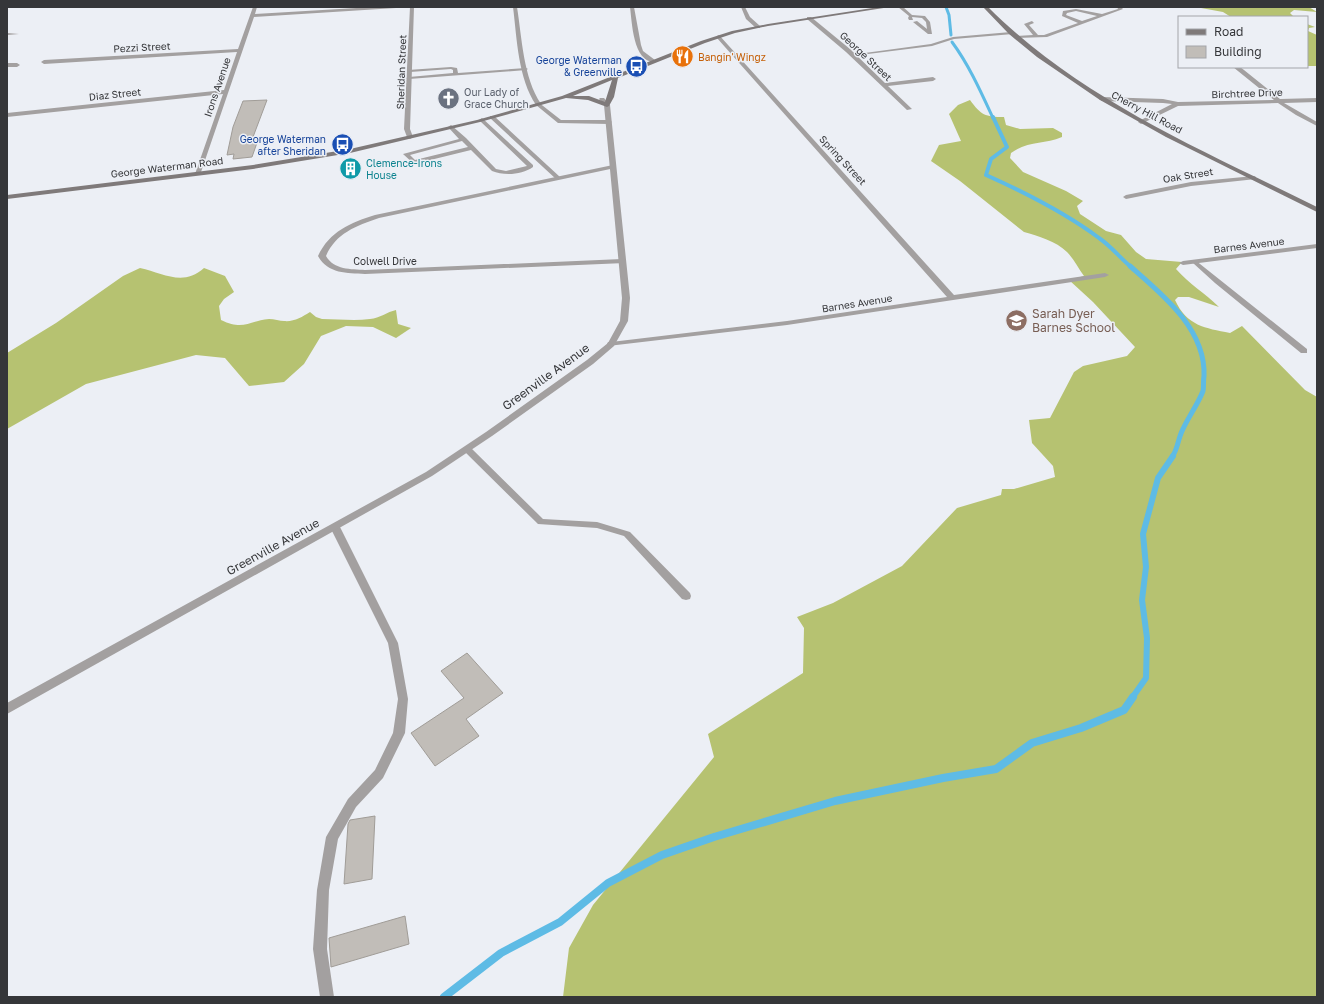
<svg xmlns="http://www.w3.org/2000/svg" width="1324" height="1004" font-family="'Golos Text',sans-serif">
<style>
.forest{fill:#b6c271}
.lines{fill:none;stroke-linecap:round;stroke-linejoin:round}
.stream-far4{stroke:#5ebbe5;stroke-width:3}
.stream-far3{stroke:#5ebbe5;stroke-width:4}
.stream-far2{stroke:#5ebbe5;stroke-width:5}
.stream-far1{stroke:#5ebbe5;stroke-width:6}
.stream{stroke:#5ebbe5;stroke-width:8}
.building{fill:#c1bdb8;stroke:#a09c97}
.service{fill:#a3a0a0;fill-rule:evenodd}
.minor{fill:#a3a0a0;fill-rule:evenodd}
.tertiary{fill:#a3a0a0;fill-rule:evenodd}
.secondary{fill:#7f7a7a;fill-rule:evenodd}
.labels{text-anchor:middle;stroke-width:3;stroke-linejoin:round;paint-order:stroke}
.far-street-label{font-size:10px;fill:#353639;stroke:#eceff5}
.far-food-label{font-size:10px;fill:#c56008;stroke:#eceff5;text-anchor:start}
.far-transit-label{font-size:10px;fill:#164399;stroke:#eceff5;text-anchor:end}
.far-worship-label{font-size:10px;fill:#5b616d;stroke:#eceff5;text-anchor:start}
.far-culture-label{font-size:10px;fill:#0d838f;stroke:#eceff5;text-anchor:start}
.education-label{font-size:12px;fill:#785e54;stroke:#eceff5;text-anchor:start}
.street-label{font-size:12px;fill:#353639;stroke:#eceff5}
</style>
<rect width="100%" height="100%" fill="#eceff5"/>
<path class="forest" d="M1200,7H1309L1317,12L1294,10L1290,13L1294,17H1231L1223,12L1201,8Z
M1307,24L1315,27L1309,28L1308,31L1317,35V66H1307Z
M970,100C981,115 985,117 1004,117L1006,125L1020,129L1053,128L1062,133V137C1044,145 1029,140 1011,153L1010,158L1023,172L1066,191L1083,201L1077,206L1080,214L1106,231L1121,235L1136,252L1146,259L1182,262L1176,269C1189,284 1205,293 1219,307L1189,297H1178L1175,300C1187,326 1205,328 1230,333L1242,326L1305,390L1317,397V997H563L569,948L593,905L714,757L708,734L803,673L804,628L797,617L833,603L902,566L957,508L1001,495L1002,489H1014L1055,477L1053,466L1032,443L1029,420L1050,418L1074,372L1083,366L1127,356L1135,347L1093,302L1069,280L1084,276C1078,268 1074,259 1067,252C1056,241 1038,236 1024,232L960,181L931,161L939,145L961,141L949,114L958,105Z
M140,268C163,273 183,287 204,268L225,276L234,292L224,299L219,306L221,320C244,331 248,321 269,319C274,319 280,321 284,321C294,322 302,317 310,312L316,317L322,319C338,319 354,321 370,319C380,318 387,312 396,310L398,324L411,328L396,338L373,327L346,326L321,336L304,364L284,382L249,386L225,358L196,355L86,384L7,429V353L56,323L123,276Z"/>
<g class="lines">
<path class="stream-far4" d="M946,7L949,15L951,35
M952,42C969,65 981,92 993,118"/>
<path class="stream-far3" d="M993,117L1007,147L991,159L986,175C1026,193 1064,212 1099,238C1111,246 1120,258 1131,267"/>
<path class="stream-far2" d="M1130,266C1162,294 1206,329 1204,376C1203,381 1204,387 1203,391C1198,404 1189,416 1183,429C1178,438 1178,449 1172,457"/>
<path class="stream-far1" d="M1132,698L1146,678L1147,638L1142,600L1146,567L1143,534L1158,478L1173,456"/>
<path class="stream" d="M444,997L501,953L560,922L608,883L662,855L714,837L835,801L943,778L996,769L1032,743L1081,728L1124,710L1133,697"/>
</g>
<path class="building" d="M267,100L253,137H259L252,157L233,159L234,154L227,155L233,127L243,101Z
M467,653L503,693L466,719L479,736L435,766L411,733L464,698L441,671Z
M375,816L372,879L344,884L348,824L350,820Z
M405,916L409,944L331,967L329,938Z"/>
<g class="lines">
<path class="service" d="M898,7H903L912,15L925,16L930,22L932,34H928L913,22L917,21L927,29L926,22L922,18L912,17L913,20H909L908,18L909,16Z
M1117,7H1121L1123,9L1047,37L1016,38L1014,37L1016,36L1033,35L1024,24L1032,21L1034,23L1029,25L1038,35H1044L1078,23L1062,16L1063,11L1076,9L1102,14L1118,9ZM1076,11L1097,16L1082,21L1066,15L1067,13Z
M1011,32L1013,34L954,39L932,46L852,56L850,55L931,44L953,37Z
M451,67L457,68L458,73L526,68L528,69L526,70L409,79L407,78L409,77L453,73V70L451,69L410,72L408,71V70Z
M538,102L561,120H609L612,122L609,124L558,123L536,105L535,104Z
M490,116H494L560,177V179H556L490,118Z
M482,118L533,165V167C522,175 504,176 492,171L471,150L414,164L403,154L459,139L448,127L451,125L466,138L496,169L506,171L527,166L480,121L479,120ZM462,141L468,147L415,160L410,155Z
M1195,260L1307,349V353H1301L1215,283L1193,263V261Z
M467,446L470,447L543,519L597,522L630,532L690,593L691,596L690,599L686,600L682,599L624,536L597,528L538,524L464,451L463,449Z
M335,524L338,525L340,527L398,643L408,699L405,733L383,778L356,807L338,839L329,890L327,949L334,997H320L313,949L317,890L326,837L348,799L375,770L393,733L398,699L388,643L330,527L332,525Z"/>
<path class="minor" d="M253,7H257L255,14L373,7H398L396,8L254,17L200,175L195,174L223,94L7,117V113L224,90L237,52L44,64L41,62L44,60L238,49Z
M410,7H414L410,129L413,137L410,139L407,137L404,129Z
M513,7H517C522,38 523,77 541,104L540,105H536C518,78 517,39 513,7Z
M630,7H634L641,45L643,51L655,60V62C633,63 632,22 630,7Z
M741,7H745L750,17L760,26V28H756L746,19Z
M807,17H811L850,49L885,83L933,77L936,79L933,81L888,86L912,109L907,110L846,52L807,19Z
M7,33L19,34L7,35Z
M719,35L954,295L1105,273L1109,275L1105,277L787,325L608,346L607,344L608,342H611L787,321L947,297L717,38V36Z
M7,63H17L20,65L17,67H7Z
M1233,67H1240L1244,70L1280,99L1317,98V102L1284,103L1317,122V126L1296,115L1278,103L1178,106L1141,124L1138,122L1139,121L1172,104L1163,103L1102,101L1099,99L1102,97L1163,99L1178,102L1274,100Z
M613,165L616,167L615,168L379,218C356,226 336,233 326,256C334,270 351,269 365,270L622,259L626,261L625,263L365,274C347,273 328,274 318,256C330,231 350,223 375,215Z
M1254,176L1256,177V179L1191,186L1126,199L1123,197L1126,195L1191,182Z
M1317,244V248L1183,265L1179,263L1183,261Z"/>
<path class="tertiary" d="M600,98H604L610,105L630,298L628,321L614,346L593,364L492,436L432,476L7,714V703L426,472L486,432L587,360L608,343L620,321L622,298L604,105L599,99Z"/>
<path class="secondary" d="M879,7H890L768,26L735,33L705,43L618,78L614,97L609,106L607,107L588,100L566,98L480,122L350,153L253,169L7,199V195L253,165L350,149L477,120L562,96L701,41L732,31L768,24ZM612,80L605,102L589,96H573Z
M983,7H988C1080,99 1202,150 1317,207V212L1166,137L1100,100L1037,57L1009,34Z"/>
</g>
<defs>
<symbol id="restaurant-disc" viewBox="-11 -11 22 22"><circle r="9.5" fill="#e8710a" stroke="#eceff5"/><path d="M-5-6h1v4h1v-4h1v4h1v-4h1v5L-1.5 .5V6h-2V.5L-5-1ZM5-6V6H3V1.5H1.5Q1.5-4 5-6Z" fill="#fff"/></symbol>
<symbol id="bus-disc" viewBox="-11 -11 22 22"><circle r="9.5" fill="#1a4fb4" stroke="#eceff5"/><path d="M-5-6H5V4H4V6H2V4H-2V6H-4V4H-5ZM-3.5-4V0h7V-4ZM-3.5 1.2v1.5H-2V1.2ZM2 1.2v1.5H3.5V1.2Z" fill="#fff"/></symbol>
<symbol id="church-disc" viewBox="-11 -11 22 22"><circle r="9.5" fill="#6b7280" stroke="#eceff5"/><path d="M-1.2-6h2.4v3.5h3.3v2.4h-3.3V6h-2.4V-.1h-3.3v-2.4h3.3Z" fill="#fff"/></symbol>
<symbol id="building-disc" viewBox="-11 -11 22 22"><circle r="9.5" fill="#0f9aa8" stroke="#eceff5"/><path d="M-4-6H4V6H1V3H-1V6H-4ZM-2.5-4.3h1.7v1.8h-1.7ZM.8-4.3h1.7v1.8H.8ZM-2.5-1h1.7V.8h-1.7ZM.8-1h1.7V.8H.8Z" fill="#fff"/></symbol>
<symbol id="school-disc" viewBox="-11 -11 22 22"><circle r="9.5" fill="#8d6e63" stroke="#eceff5"/><path d="M0-5L7-2L0 1L-7-2ZM-4 1L0 2.5L4 1V4Q0 6-4 4Z" fill="#fff"/></symbol>
</defs>
<g fill-rule="evenodd">
<use href="#restaurant-disc" x="670" y="44" width="25" height="25"/>
<use href="#bus-disc" x="624" y="54" width="25" height="25"/>
<use href="#church-disc" x="436" y="86" width="25" height="25"/>
<use href="#bus-disc" x="330" y="132" width="25" height="25"/>
<use href="#building-disc" x="338" y="156" width="25" height="25"/>
<use href="#school-disc" x="1004" y="308" width="25" height="25"/>
</g>
<g class="labels">
<g class="far-street-label">
<text transform="translate(142 47) rotate(-3)" y="4">Pezzi Street</text>
<text transform="translate(866 56) rotate(43)" y="4">George Street</text>
<text transform="translate(401 72) rotate(-88)" y="4">Sheridan Street</text>
<text transform="translate(217 87) rotate(-71)" y="4">Irons Avenue</text>
<text transform="translate(1247 93) rotate(-2)" y="4">Birchtree Drive</text>
<text transform="translate(115 94) rotate(-6)" y="4">Diaz Street</text>
<text transform="translate(1147 112) rotate(28)" y="4">Cherry Hill Road</text>
<text transform="translate(843 160) rotate(47)" y="4">Spring Street</text>
<text transform="translate(167 167) rotate(-7)" y="4">George Waterman Road</text>
<text transform="translate(1188 175) rotate(-9)" y="4">Oak Street</text>
<text transform="translate(1249 245) rotate(-7)" y="4">Barnes Avenue</text>
<text x="385" y="265">Colwell Drive</text>
<text transform="translate(857 303) rotate(-9)" y="4">Barnes Avenue</text>
</g>
<g class="far-food-label">
<text x="698" y="61">Bangin' Wingz</text>
</g>
<g class="far-transit-label">
<text x="622" y="64">George Waterman<tspan x="622" dy="12">&amp; Greenville</tspan></text>
<text x="326" y="143">George Waterman<tspan x="326" dy="12">after Sheridan</tspan></text>
</g>
<g class="far-worship-label">
<text x="464" y="96">Our Lady of<tspan x="464" dy="12">Grace Church</tspan></text>
</g>
<g class="far-culture-label">
<text x="366" y="167">Clemence-Irons<tspan x="366" dy="12">House</tspan></text>
</g>
<g class="education-label">
<text x="1032" y="318">Sarah Dyer<tspan x="1032" dy="14">Barnes School</tspan></text>
</g>
<g class="street-label">
<text transform="translate(546 377) rotate(-36)" y="4">Greenville Avenue</text>
<text transform="translate(273 547) rotate(-29)" y="4">Greenville Avenue</text>
</g>
</g>
<rect width="1324" height="1004" fill="none" stroke="#353639" stroke-width="16"/>
<rect x="1178" y="16" width="130" height="52" fill="#eceff5" stroke="#a3a5aa"/>
<rect x="1186" y="29" width="20" height="6" fill="#7f7a7a" stroke="#a3a5aa"/>
<text x="1214" y="36" font-size="12" fill="#353639">Road</text>
<rect x="1186" y="46" width="20" height="12" fill="#c1bdb8" stroke="#a3a5aa"/>
<text x="1214" y="56" font-size="12" fill="#353639">Building</text>
</svg>
